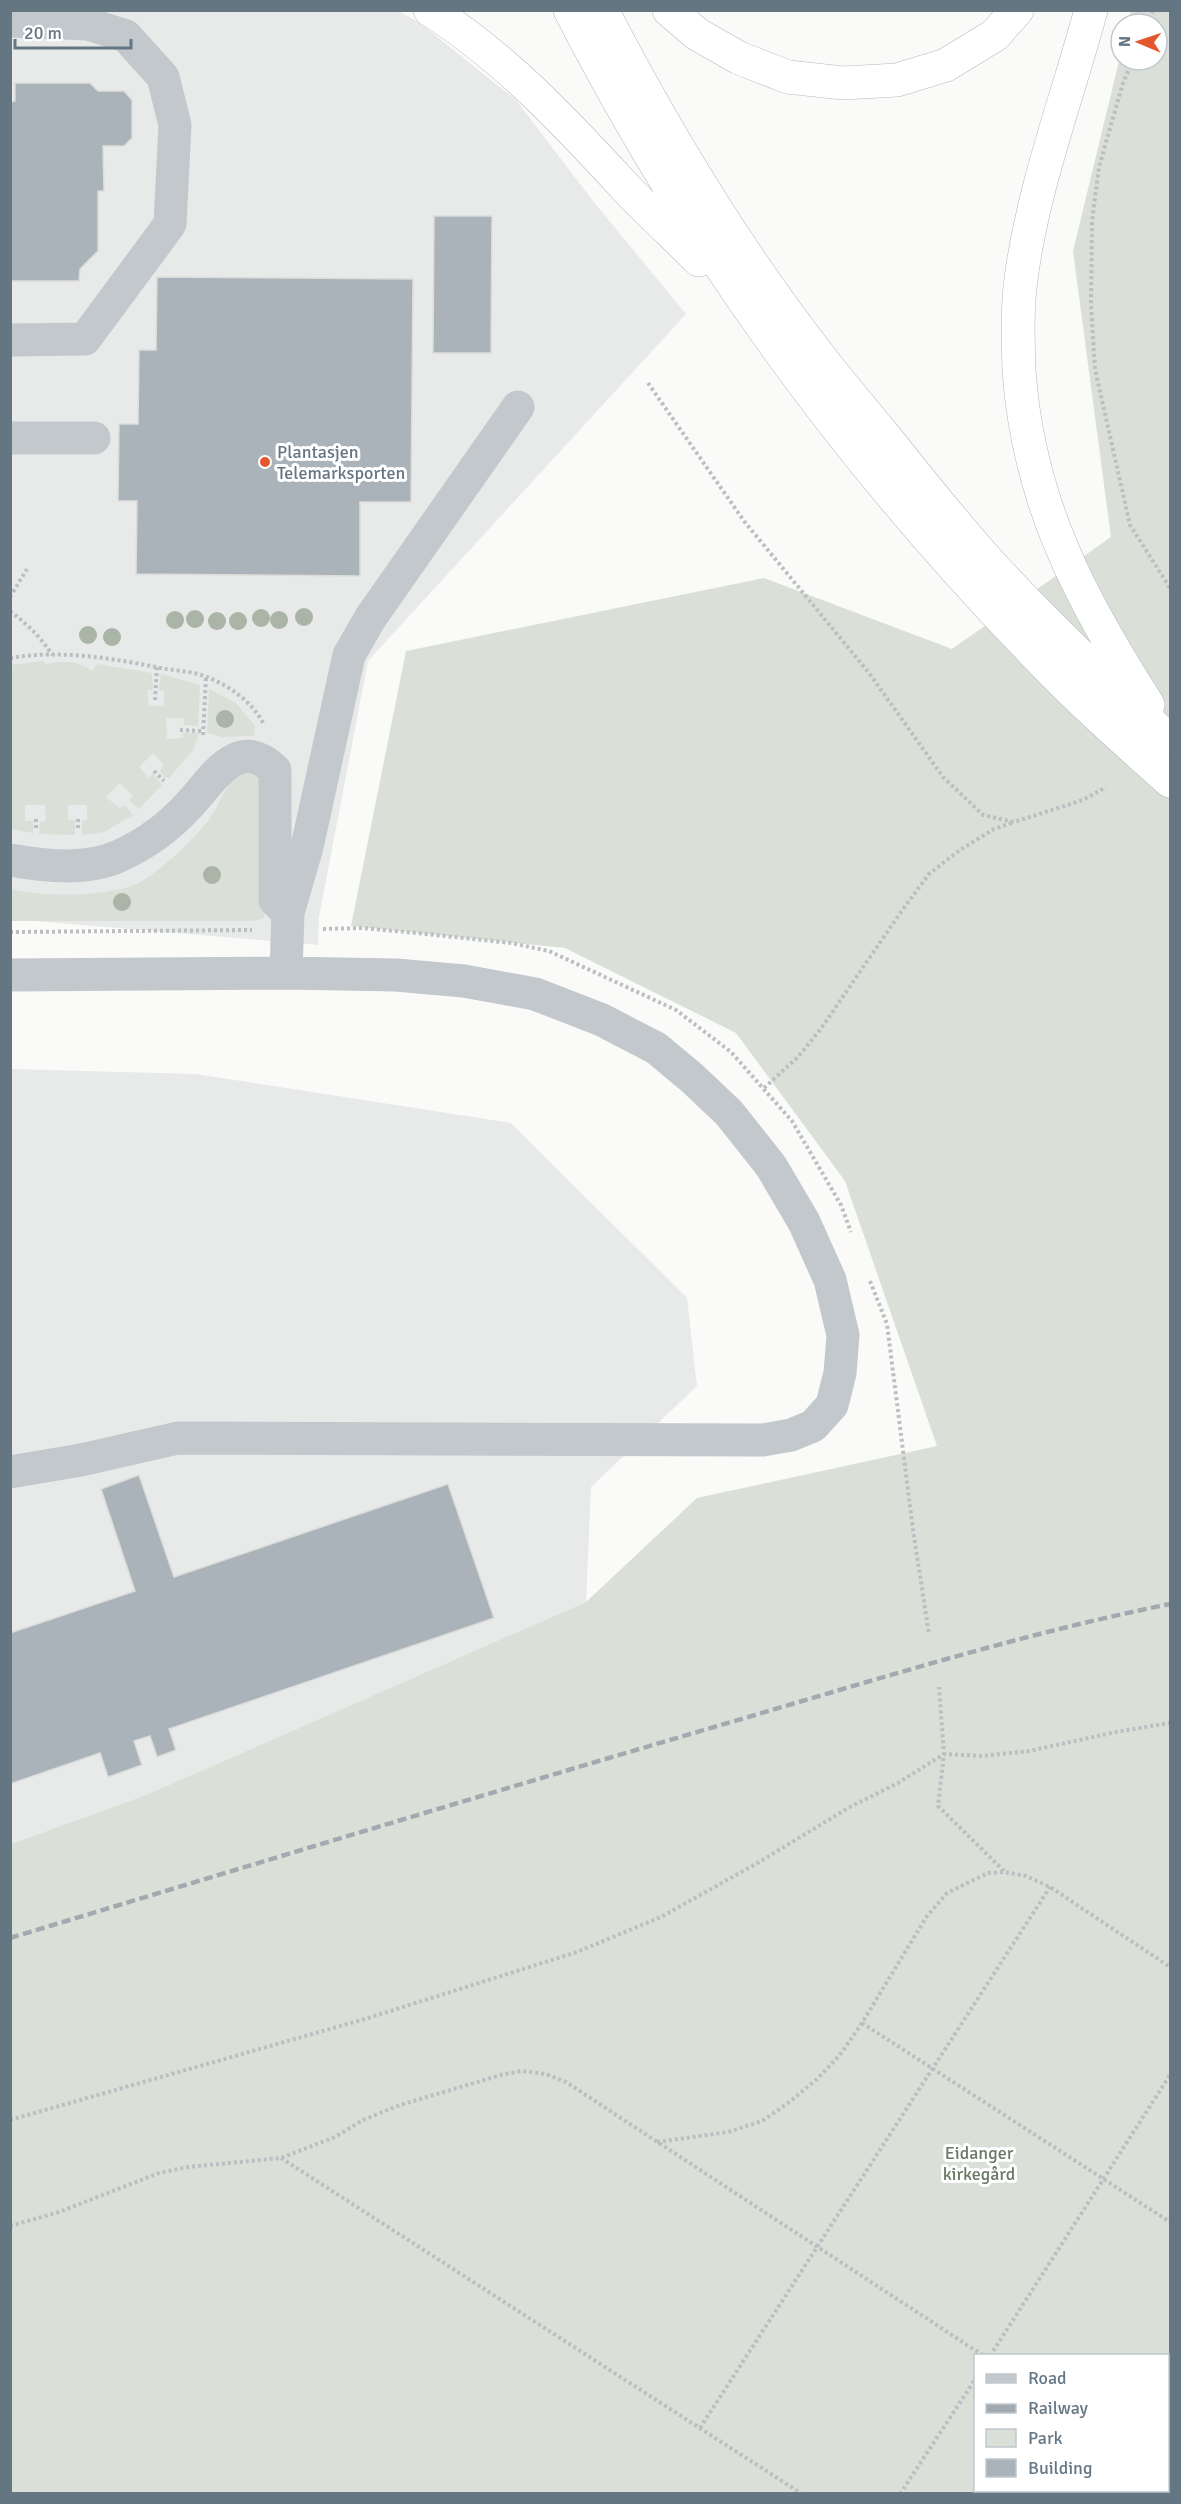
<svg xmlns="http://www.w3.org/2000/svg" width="1181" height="2504" font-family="Signika,sans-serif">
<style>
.built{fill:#e8e9e9}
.green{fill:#dadfd7;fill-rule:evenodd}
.building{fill:#aab3b9;stroke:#dcdcda;stroke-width:1.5}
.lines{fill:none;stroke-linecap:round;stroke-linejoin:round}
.highway-casing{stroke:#b4b9bd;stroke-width:34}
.path{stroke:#bbbfc2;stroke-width:4;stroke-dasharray:3 3;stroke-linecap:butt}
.minor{stroke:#c3c8cc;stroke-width:33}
.highway{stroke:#fff;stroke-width:33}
.rail{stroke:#a2aab0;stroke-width:4.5;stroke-dasharray:9 4.5;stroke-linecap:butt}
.tree{fill:#aab4a7}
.poi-dot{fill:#e4572e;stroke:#fff;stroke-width:2}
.labels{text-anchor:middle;stroke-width:6;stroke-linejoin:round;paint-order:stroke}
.poi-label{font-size:18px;fill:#657683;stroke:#fff;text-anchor:start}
.park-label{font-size:18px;fill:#687a64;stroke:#fff}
</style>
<rect width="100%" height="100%" fill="#fafaf8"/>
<path class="built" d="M10,11H399L421,24L516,100L593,201L686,314L368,661L319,917L318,945L11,919Z
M11,1069L196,1074L511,1123L687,1298L697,1386L591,1487L586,1602L146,1795L11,1844Z"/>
<path class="green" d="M1131,11H1170V2493L11,2494V1844L146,1795L586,1602L697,1498L937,1446L845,1181L736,1033L565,948L351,926L406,651L764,578L952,649L1111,537L1073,251L1121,53V60H1157V24H1128ZM976,2356H1168V2490H976Z
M44,661L45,664C62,661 79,660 92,671L97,664L152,673L153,690H147L149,706H164V691L159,690L161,674L200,685L198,726L184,725L183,718H166L167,739L183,738V733H199L193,750L169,778L164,777L160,771L164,765L153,753L139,767L149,778L153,774L162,785L139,809L129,800L133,795L119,783L106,797L119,808L125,805L133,815L104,832L82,835V821L87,820V805H68V820H75V835L39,834L40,822L46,821L45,805H25V821H33V833L11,829V665Z
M209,689L236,703L255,726L254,736L222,737L207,733Z
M243,771H260L265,908L264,918L253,921H11L10,889C42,897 113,898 142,881C166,866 189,844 207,822C221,805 224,783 243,771Z"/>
<path class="building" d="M15,83H90L98,91H124L132,100V138L124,146H103L104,191H98V251L80,269L79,281H10V102L15,101Z
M434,216H492L491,353H433Z
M157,277L413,279L411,502H360V576L136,574L137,501H118L119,424H138L139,350H156Z
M139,1475L174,1577L448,1484L494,1618L169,1729L176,1750L157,1757L150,1736L134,1741L142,1765L108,1777L100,1753L10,1784V1633L135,1591L101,1489Z"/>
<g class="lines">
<defs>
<path id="highway" d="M430,10C506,58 567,124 627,189C650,213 675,236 699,260
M570,10C692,248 851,465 1037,656C1079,700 1125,741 1170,781
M602,10C666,134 740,256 827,366C846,390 866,414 886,438C922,483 958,529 997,571C1052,630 1111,686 1170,741
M669,10L697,34L739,58L788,77L843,83L897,80L946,65L995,35L1017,10
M1091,10C1067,99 1033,187 1021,279C1017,309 1018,339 1019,370C1028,501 1079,596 1148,705"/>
</defs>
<use href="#highway" class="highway-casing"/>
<path class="path" d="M1147,24L1153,10
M1133,60L1123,83L1099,167L1092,221L1091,305L1095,369L1130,525L1170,588
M648,383L744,521L869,673L943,777L983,815L1014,822L1083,800L1106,787
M10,597L27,569
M10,611C27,624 41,637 52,655
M10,658C62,649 116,659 166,669C180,671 195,672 207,677C230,686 252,702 263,723
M155,700L157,667
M180,730L203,731
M203,735L206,677
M154,771L164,781
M78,819V830
M36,828V819
M323,929L362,928L416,933L511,943L549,951L676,1010L731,1052L792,1121L841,1205L851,1232
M10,932L252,930
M764,1088L798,1057L820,1030L903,909L929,874L960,850L994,829L1014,822
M870,1281L887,1324L913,1530L929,1634
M1004,1871L938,1806L944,1754L982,1756L1029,1751L1116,1732L1170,1723
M862,2023L1170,2222
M10,2120L365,2019L577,1952L661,1917L761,1861L848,1808L898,1783L944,1754L939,1687
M657,2142L728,2132L762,2121L787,2104L817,2079L840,2055L862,2023L927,1916L947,1893L988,1873L1005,1872L1026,1876L1050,1887L1170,1967
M281,2158L802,2494
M10,2226L59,2212L159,2173L188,2167L281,2158L335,2137L363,2120L400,2105L501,2075L522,2071L546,2074L566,2082L984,2356
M990,2356L1170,2075
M700,2428L1050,1887
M1168,2454L1170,2449
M1168,2476L1170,2478
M900,2494L976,2378
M1141,2494L1143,2490"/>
<path class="minor" d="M10,21L88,24L126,36L163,77L175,125L170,224L85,339L10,340
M10,438H94
M10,860C44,866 87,871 119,856C146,844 169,827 189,805C212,781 237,733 275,770V900L287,912
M286,973L288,913L307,847L349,655L371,617L518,407
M10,975L286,973L396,975L464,981L535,994L602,1020L656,1048L692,1078L729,1113L771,1166L804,1222L830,1280L843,1335L840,1373L832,1405L813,1426L791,1435L763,1440L178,1438L81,1460L10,1472"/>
<use href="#highway" class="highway"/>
<path class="rail" d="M10,1938C245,1867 479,1796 714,1727C865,1683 1016,1635 1170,1604"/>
</g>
<g class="tree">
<circle cx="304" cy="617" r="9"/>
<circle cx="261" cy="618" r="9"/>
<circle cx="195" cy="619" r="9"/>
<circle cx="175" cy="620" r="9"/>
<circle cx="279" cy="620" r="9"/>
<circle cx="217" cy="621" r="9"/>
<circle cx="238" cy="621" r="9"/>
<circle cx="88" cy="635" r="9"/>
<circle cx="112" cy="637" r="9"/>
<circle cx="225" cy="719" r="9"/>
<circle cx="212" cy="875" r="9"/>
<circle cx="122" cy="902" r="9"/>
</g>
<circle class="poi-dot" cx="265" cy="462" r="6"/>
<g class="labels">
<g class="poi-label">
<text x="277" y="458">Plantasjen<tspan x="277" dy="21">Telemarksporten</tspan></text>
</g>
<g class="park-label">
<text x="979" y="2159">Eidanger<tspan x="979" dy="21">kirkegård</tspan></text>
</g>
</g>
<rect width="1181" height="2504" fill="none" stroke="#657683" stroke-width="24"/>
<rect x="974" y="2354" width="195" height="138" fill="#ffffff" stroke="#c1c8cd" stroke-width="1.5"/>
<rect x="986" y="2374" width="30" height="9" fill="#c3c8cc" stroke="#c1c8cd" stroke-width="1.5"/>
<text x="1028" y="2384" font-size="18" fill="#657683">Road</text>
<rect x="986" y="2404" width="30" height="9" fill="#a2aab0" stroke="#c1c8cd" stroke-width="1.5"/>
<text x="1028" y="2414" font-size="18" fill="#657683">Railway</text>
<rect x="986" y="2429" width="30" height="18" fill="#dadfd7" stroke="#c1c8cd" stroke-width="1.5"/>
<text x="1028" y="2444" font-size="18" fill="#657683">Park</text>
<rect x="986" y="2459" width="30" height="18" fill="#aab3b9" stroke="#c1c8cd" stroke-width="1.5"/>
<text x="1028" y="2474" font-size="18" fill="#657683">Building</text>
<g transform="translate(1139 42) rotate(272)"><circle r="28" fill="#ffffff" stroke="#c1c8cd" stroke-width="1.5"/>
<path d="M0-4.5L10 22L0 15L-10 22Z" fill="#e4572e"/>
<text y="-9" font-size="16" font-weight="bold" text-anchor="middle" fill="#657683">N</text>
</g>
<path d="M15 39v9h116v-9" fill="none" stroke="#657683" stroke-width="3"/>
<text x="24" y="39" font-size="18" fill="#657683" stroke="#ffffff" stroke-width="4.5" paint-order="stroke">20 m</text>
</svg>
